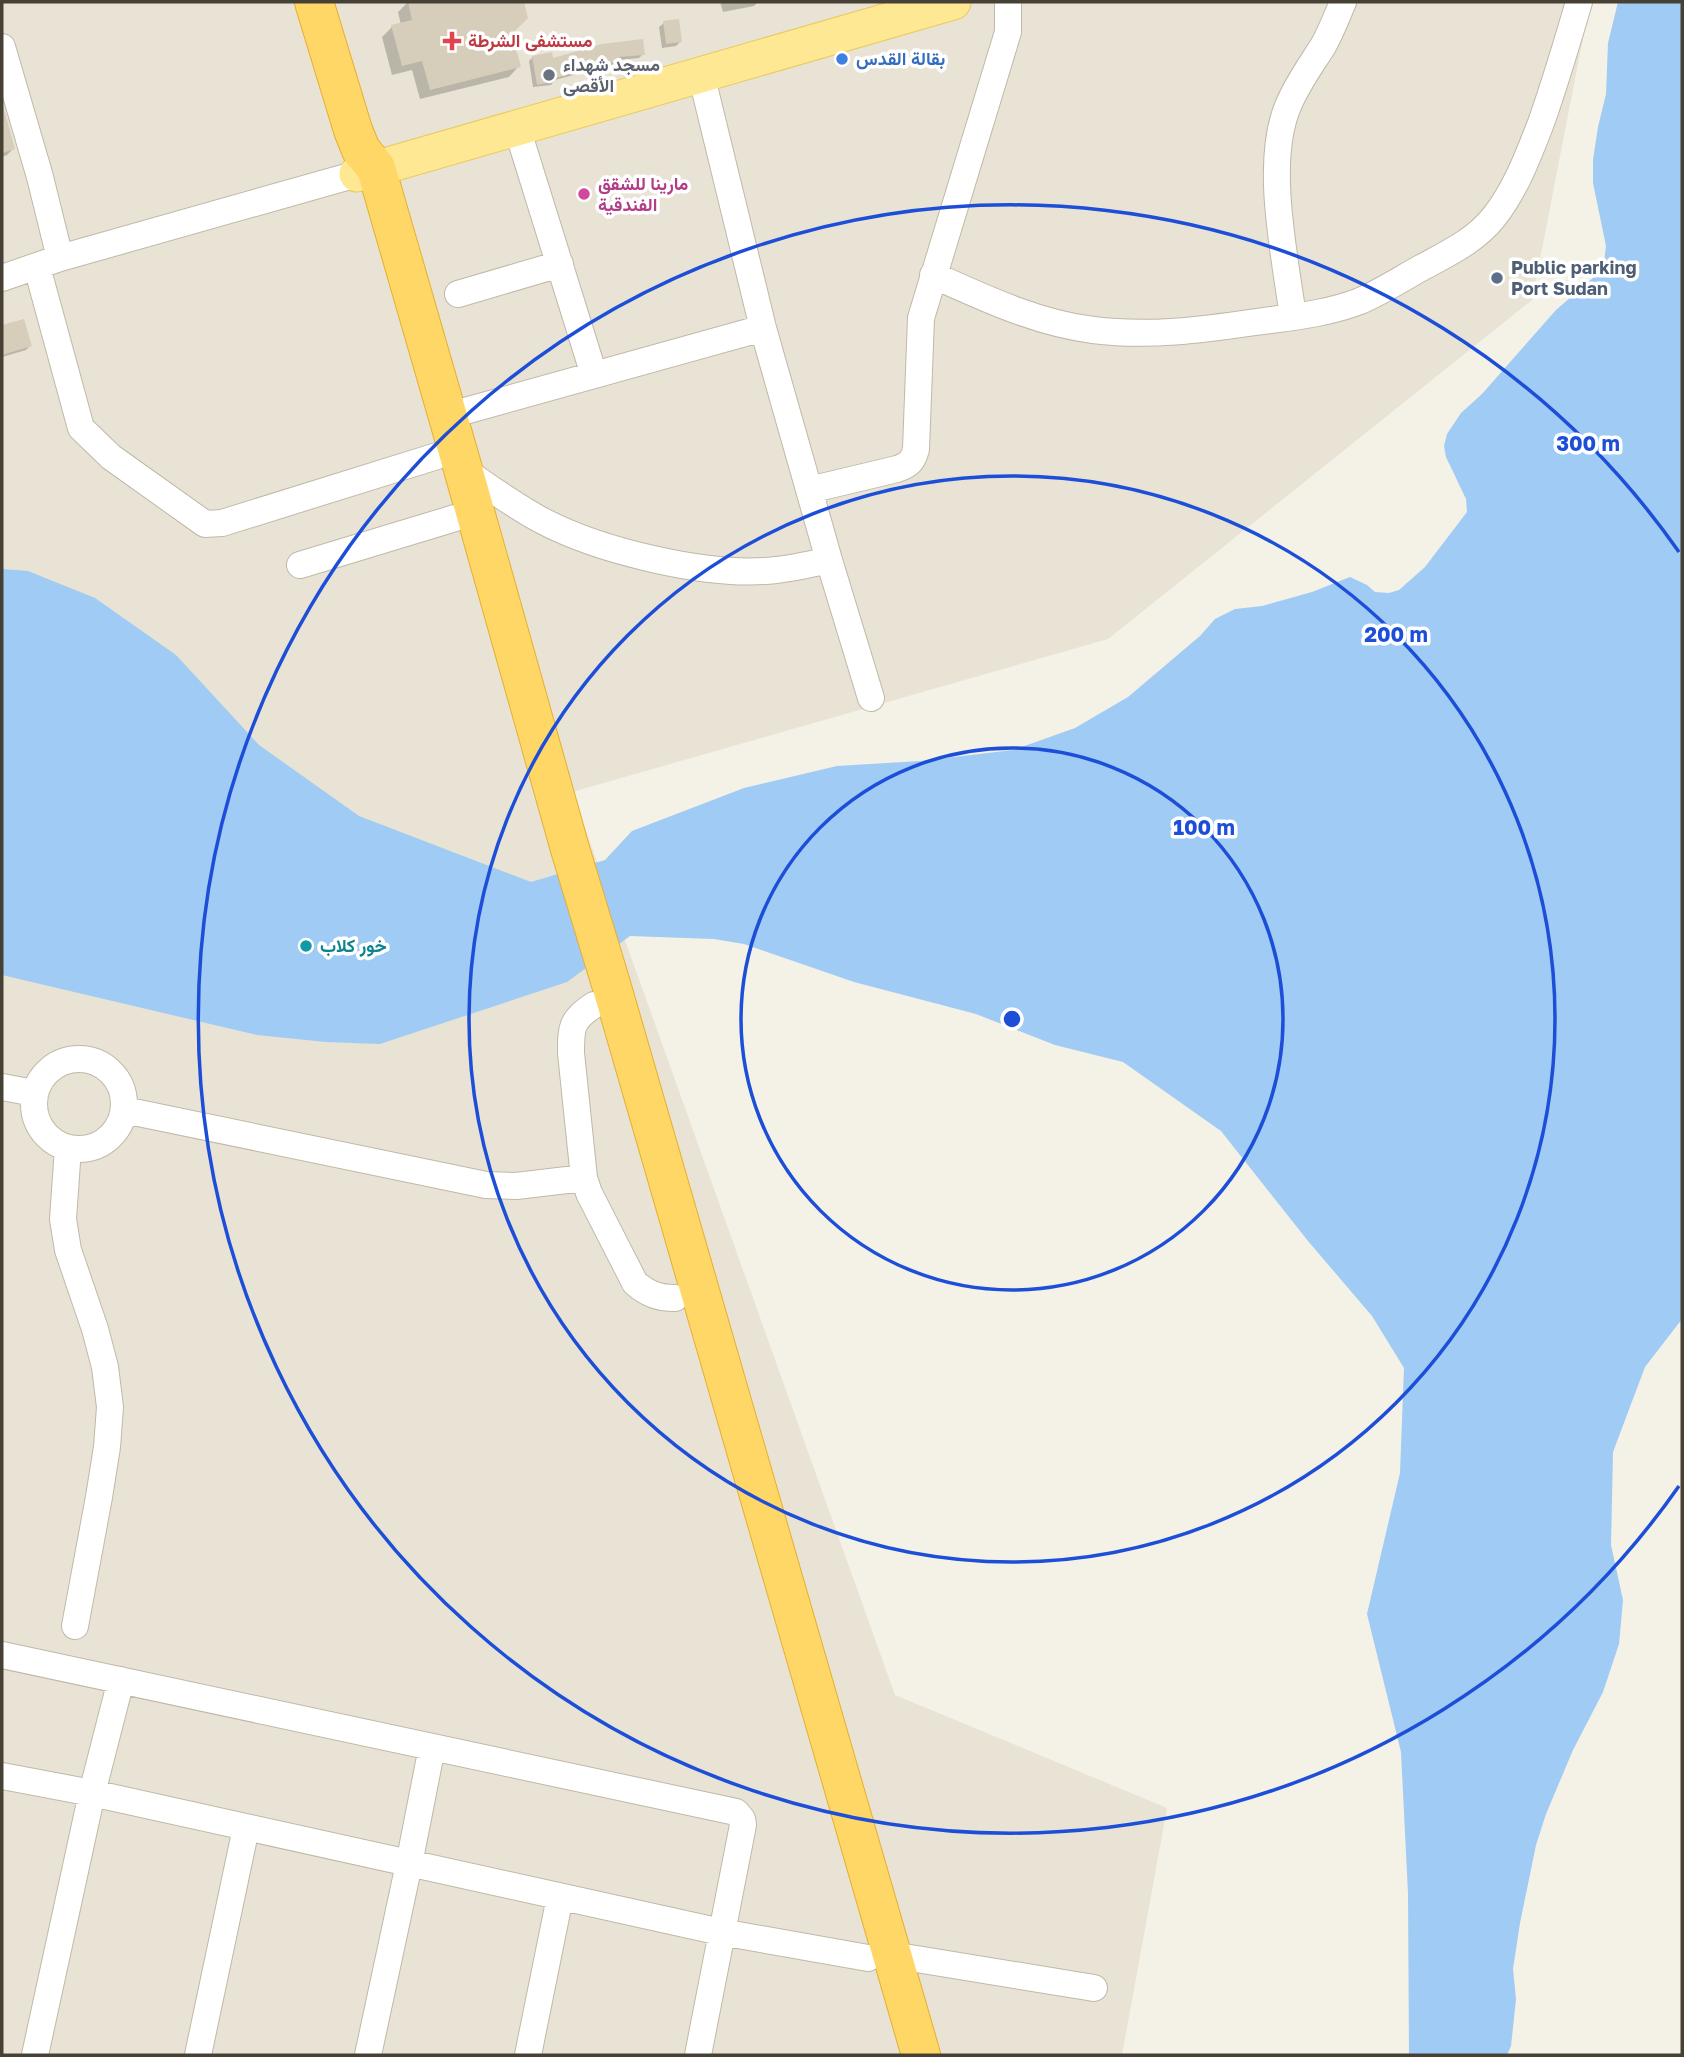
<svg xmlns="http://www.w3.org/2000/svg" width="1684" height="2057" font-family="'Golos Text',Vazirmatn,sans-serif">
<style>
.residential{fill:#e8e3d4}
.water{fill:#9fcbf4}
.shadow{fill:#0003}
.building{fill:#d6cdbb}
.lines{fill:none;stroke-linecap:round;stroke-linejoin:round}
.minor-casing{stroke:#c0b9a8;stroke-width:28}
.major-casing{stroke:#e9ca5e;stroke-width:37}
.highway-casing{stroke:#e5af2f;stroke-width:40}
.minor{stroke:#fff;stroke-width:26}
.major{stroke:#ffe894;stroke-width:35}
.highway{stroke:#ffd766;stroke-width:38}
.ring{fill:none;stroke:#1d4ed8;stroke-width:3.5}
.health-dot{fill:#e0444e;stroke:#fff;stroke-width:2.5}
.shop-dot{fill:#3f7fe0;stroke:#fff;stroke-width:2.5}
.worship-dot{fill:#6b7280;stroke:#fff;stroke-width:2.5}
.hotel-dot{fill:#d1479c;stroke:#fff;stroke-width:2.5}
.service-dot{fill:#5c6f8a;stroke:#fff;stroke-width:2.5}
.culture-dot{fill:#0f9aa8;stroke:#fff;stroke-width:2.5}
.labels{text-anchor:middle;stroke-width:7;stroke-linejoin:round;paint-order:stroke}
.health-label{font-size:18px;font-weight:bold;fill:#be3a42;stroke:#fff;text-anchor:start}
.shop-label{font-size:18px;font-weight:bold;fill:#366cbe;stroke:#fff;text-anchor:start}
.worship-label{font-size:18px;font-weight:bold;fill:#5b616d;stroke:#fff;text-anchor:start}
.hotel-label{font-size:18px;font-weight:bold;fill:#b23c85;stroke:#fff;text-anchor:start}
.service-label{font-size:18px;font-weight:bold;fill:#4e5e75;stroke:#fff;text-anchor:start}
.culture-label{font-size:18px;font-weight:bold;fill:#0d838f;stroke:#fff;text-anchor:start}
.centre{fill:#1d4ed8;stroke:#fff;stroke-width:3.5}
.ring-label{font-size:21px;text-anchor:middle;font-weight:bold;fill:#1d4ed8;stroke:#fff;stroke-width:7;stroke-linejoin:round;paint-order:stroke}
</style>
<rect width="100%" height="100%" fill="#f4f1e6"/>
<path class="residential" d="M2,2H1590L1532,300L1108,639L572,792L895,1695L1167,1808L1122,2055H2Z"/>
<path class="water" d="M1618,2H1682V1319L1645,1367L1613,1452L1611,1545L1623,1600L1619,1644L1603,1692L1573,1750L1546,1814L1536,1845L1520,1923L1513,1969L1516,1999L1511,2046L1507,2055H1409L1408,1893L1401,1752L1367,1614L1400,1473L1404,1368L1372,1316L1308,1241L1221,1131L1123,1062L1055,1045L976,1014L854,982L744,944L714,939L630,936L567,982L380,1044L326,1042L257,1035L2,975V569L28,571L95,598L176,655L259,745L359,816L531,882L605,860L632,831L744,788L837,766L920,761L1013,750L1075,728L1128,697L1200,636L1215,619L1235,609L1262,606L1312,592L1350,577L1367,585L1375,592L1389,593L1399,590L1425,567L1467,512L1466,499L1446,457L1444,446L1447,434L1461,413L1482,394L1556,310L1594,277L1604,263L1606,246L1593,183V160L1598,127L1606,94L1608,43Z"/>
<path class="shadow" d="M408,2H522L526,18L511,33L519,66L509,77L420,99L412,70L392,75L382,37L392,27L401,25L398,12Z
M720,2H758L754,6L723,12Z
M664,23L681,41L676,46L662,48L659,27Z
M643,54L639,58L618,60L614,64L555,80L551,85L533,87L529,61L533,57L551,61Z
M2,108L13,149L7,155L2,157Z
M23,321L30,346L26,350L2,357V327Z"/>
<path class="building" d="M408,2H524L528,18L512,34L521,67L430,90L422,61L402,66L391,25L412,20Z
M679,19L682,42L666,44L663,21Z
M643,39L645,55L619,57V61L556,78V81L537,85L532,56L552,52L553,58L602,44Z
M3,106L15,149L2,153V107Z
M24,319L32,346L2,355V325Z"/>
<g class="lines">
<defs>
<path id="minor" d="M2,47L40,177L60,258
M701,74L763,328L829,560L871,698
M517,128L594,375
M37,267L81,428L111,457L205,524L222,523L437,456
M933,275C984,298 1037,323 1093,330C1149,337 1201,330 1256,322C1291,317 1327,314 1360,301C1381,292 1401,279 1421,268C1447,254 1475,241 1494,217C1516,189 1528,156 1541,123C1555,83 1567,43 1579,2
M2,278L60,258L357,174
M458,294L560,264
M1293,317C1285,256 1264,163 1288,106C1297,84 1311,65 1323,46C1331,32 1337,16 1343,2
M447,416L763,328
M463,469C488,487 512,504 539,519C598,551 710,578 776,570C794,568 811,564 829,560
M809,490L897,469C909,465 913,461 916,449L921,318L1008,32V2
M300,565L455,518
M594,1005C571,1020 571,1027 571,1053L584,1178L589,1193L635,1283C648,1294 658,1298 675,1298
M34 1104a45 45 0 1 1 90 0a45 45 0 1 1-90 0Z
M2,1087L34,1093
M124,1110L486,1185L516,1186L584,1178
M68,1148L63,1219L68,1250L95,1329L105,1367L110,1407L107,1447L99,1497L75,1626
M2,1655L736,1812L742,1819L743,1825L698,2055
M2,1776L92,1793L721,1932L868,1958
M892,1955L1094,1988
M35,2055L92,1793L121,1680
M198,2055L246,1828
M368,2055L409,1864L432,1747
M528,2055L560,1897"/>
<path id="major" d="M357,174L953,2"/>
<path id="highway" d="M314,2L353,130L361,150L376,168L463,469L570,849L611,984L921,2055"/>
</defs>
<use href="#minor" class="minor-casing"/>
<use href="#major" class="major-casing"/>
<use href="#highway" class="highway-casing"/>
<use href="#minor" class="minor"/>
<use href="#major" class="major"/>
<use href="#highway" class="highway"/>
</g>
<g class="ring">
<circle cx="1012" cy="1019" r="271"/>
<circle cx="1012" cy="1019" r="543"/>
<path d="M1679 1486A814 814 0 1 1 1679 552"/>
</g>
<path class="health-dot" d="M448.5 30.5h7v7h7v7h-7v7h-7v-7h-7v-7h7z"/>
<circle class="shop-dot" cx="842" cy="59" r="7"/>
<circle class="worship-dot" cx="549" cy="75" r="7"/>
<circle class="hotel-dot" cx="584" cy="194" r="7"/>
<circle class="service-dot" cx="1497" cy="278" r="7"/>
<circle class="culture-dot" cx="306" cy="946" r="7"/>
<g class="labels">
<g class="health-label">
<text x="468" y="47">مستشفى الشرطة</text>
</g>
<g class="shop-label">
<text x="856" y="65">بقالة القدس</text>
</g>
<g class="worship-label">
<text x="563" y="71">مسجد شهداء<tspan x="563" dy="21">الأقصى</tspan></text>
</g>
<g class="hotel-label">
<text x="598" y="190">مارينا للشقق<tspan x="598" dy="21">الفندقية</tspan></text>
</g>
<g class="service-label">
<text x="1511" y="274">Public parking<tspan x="1511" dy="21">Port Sudan</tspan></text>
</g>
<g class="culture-label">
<text x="320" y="952">خور كلاب</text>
</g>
</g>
<circle cx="1012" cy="1019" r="10" class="centre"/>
<g class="ring-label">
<text x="1588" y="451">300 m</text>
<text x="1396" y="642">200 m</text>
<text x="1204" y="835">100 m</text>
</g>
<rect width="1684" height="2057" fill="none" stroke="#474135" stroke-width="7"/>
</svg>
